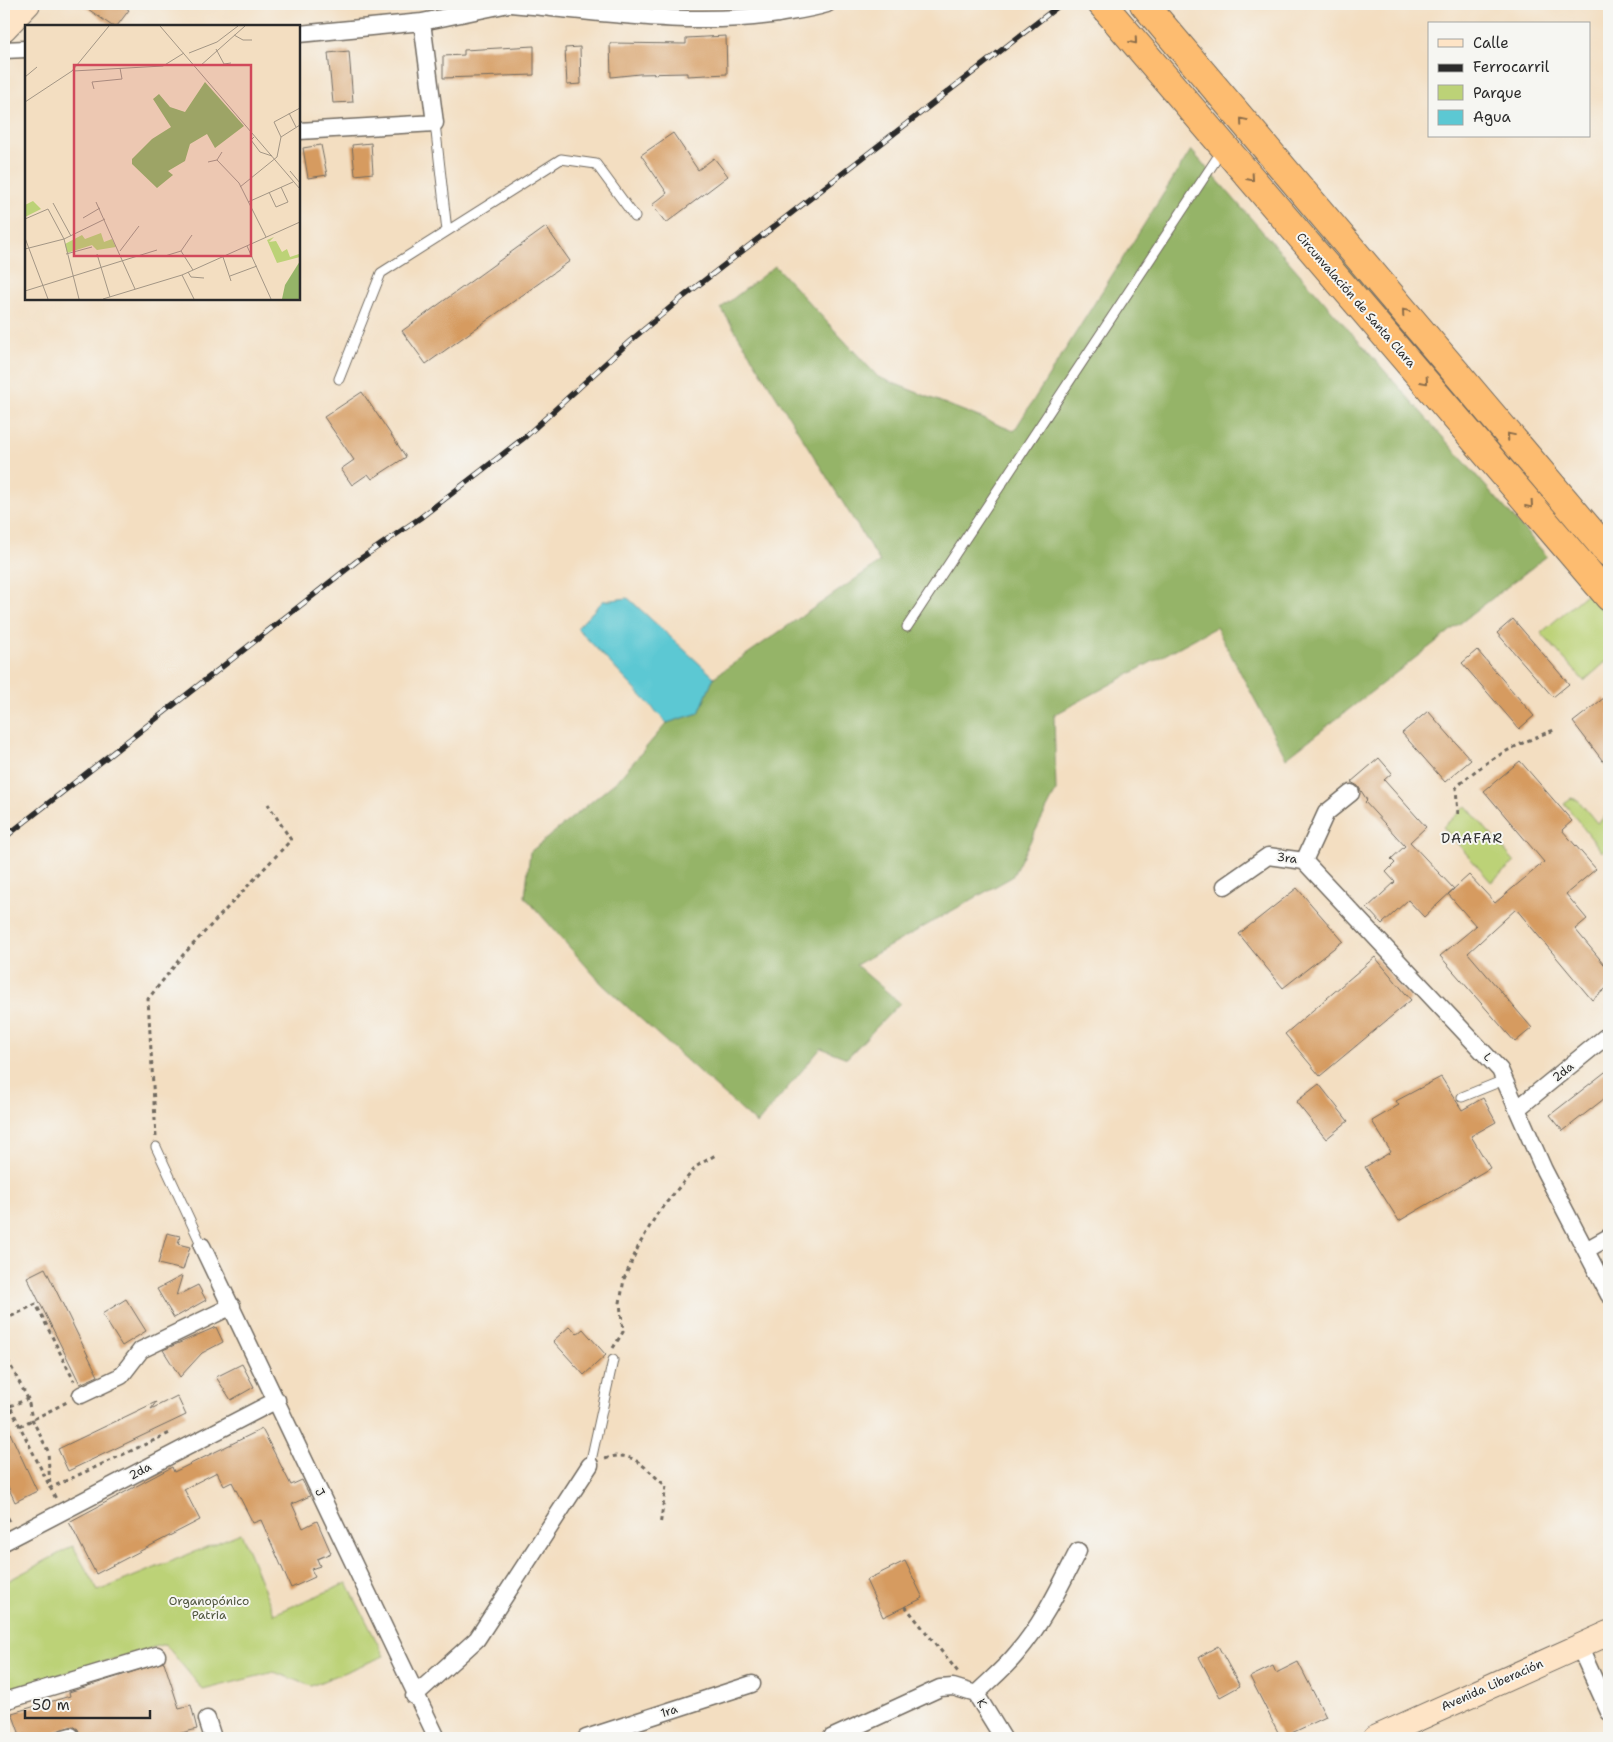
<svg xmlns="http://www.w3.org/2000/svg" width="1613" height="1742" font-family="'Shantell Sans',sans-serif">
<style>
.green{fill:#bcd277;stroke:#747e51}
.forest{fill:#95b468;stroke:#60704a}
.water{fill:#5cc8d3;stroke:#447a7f}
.building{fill:#d69b60}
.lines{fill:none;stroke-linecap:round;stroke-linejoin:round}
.lane-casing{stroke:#716a60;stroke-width:11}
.street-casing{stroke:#716a60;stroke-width:19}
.secondary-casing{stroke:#716a60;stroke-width:26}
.highway-casing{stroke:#716a60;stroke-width:30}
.path{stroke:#716a60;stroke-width:3;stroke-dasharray:4 4;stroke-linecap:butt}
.lane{stroke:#fff;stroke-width:9}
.street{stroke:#fff;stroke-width:16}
.secondary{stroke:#fee4c6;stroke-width:24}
.highway{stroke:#fdbc70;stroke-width:28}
.rail-casing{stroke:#2b2b2b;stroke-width:5.5}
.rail{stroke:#f6f6f2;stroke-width:4;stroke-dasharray:11;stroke-linecap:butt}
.oneway{stroke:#8a6c4a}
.labels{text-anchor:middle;stroke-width:4;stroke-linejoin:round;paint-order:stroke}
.street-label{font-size:12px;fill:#2b2b2b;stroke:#f6f6f2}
.park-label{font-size:12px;fill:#4f553e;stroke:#f6f6f2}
.neighbourhood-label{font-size:14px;letter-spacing:1px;fill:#2b2b2b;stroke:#f6f6f2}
.inset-road{fill:none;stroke:#a39685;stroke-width:1}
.view{fill:#d1495b;fill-opacity:0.15;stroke:#d1495b;stroke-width:2.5}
.inset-edge{fill:none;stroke:#2b2b2b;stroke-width:2.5}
</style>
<rect width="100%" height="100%" fill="#f6f6f2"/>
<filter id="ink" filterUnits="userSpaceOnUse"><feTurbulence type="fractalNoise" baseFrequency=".02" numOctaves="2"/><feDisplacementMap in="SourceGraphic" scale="10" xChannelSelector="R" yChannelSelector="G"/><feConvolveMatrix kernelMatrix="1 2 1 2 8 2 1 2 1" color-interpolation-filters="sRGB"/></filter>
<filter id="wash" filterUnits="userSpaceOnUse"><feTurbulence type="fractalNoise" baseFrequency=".0096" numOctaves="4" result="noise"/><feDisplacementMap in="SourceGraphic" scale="20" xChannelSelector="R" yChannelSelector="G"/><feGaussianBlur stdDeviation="1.12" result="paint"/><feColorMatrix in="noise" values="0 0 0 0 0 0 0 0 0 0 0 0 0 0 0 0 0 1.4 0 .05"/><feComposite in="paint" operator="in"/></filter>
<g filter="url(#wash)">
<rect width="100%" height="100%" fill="#f3dec1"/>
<path class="green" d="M1266,185L1318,232L1609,570V582Z
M1587,593L1609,618V659L1584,681L1541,633Z
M1571,798L1578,800L1597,823L1609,814V846L1602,852L1564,803Z
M1466,806L1515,862L1491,882L1443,827Z
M241,1533L274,1614L347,1583L384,1656L311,1686L274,1672L203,1690L165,1644L4,1691V1583L73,1546L98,1591Z"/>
<path class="forest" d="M1191,150L1547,556L1286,758L1216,627L1054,715L1056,791L1012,877L856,965L900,1003L847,1058L821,1048L757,1124L602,984L525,897L530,852L618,780L667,723L699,713L714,677L880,562L721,308L775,266L878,377L1014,431Z"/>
<path class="water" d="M628,598L714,677L699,713L667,723L577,628L603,601Z"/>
<g id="blocks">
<path class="building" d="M81,4H120L129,10L117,26H112Z
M726,36L727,74L687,76V73L639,74L611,77L610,43L686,44V38Z
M534,46V75L443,78V56L464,55V50Z
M580,47L581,84L567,85L565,48Z
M349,51L353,102L333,103L328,53Z
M673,133L698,170L714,158L728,176L666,223L652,205L667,193L641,155Z
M371,143L373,173L355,175L352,145Z
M321,145L327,175L308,178L303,148Z
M546,227L570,261L426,364L402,331Z
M362,392L406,457L372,479L368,474L352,485L341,469L354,460L324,417Z
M1513,619L1569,684L1553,697L1497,633Z
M1477,650L1534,716L1519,729L1462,663Z
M1604,698L1609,705V769L1573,722Z
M1428,711L1471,760L1445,782L1402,733Z
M1379,758L1392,773L1384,780L1426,827L1410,842L1454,889L1424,917L1408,900L1382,924L1367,908L1395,882L1386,872L1395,863L1391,859L1405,846L1365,802L1367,800L1358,786L1351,782Z
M1520,761L1572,821L1562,830L1596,869L1566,894L1587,919L1575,929L1609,970V986L1592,1000L1516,909L1468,953L1532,1028L1515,1042L1440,956L1476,926L1448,894L1469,875L1495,903L1544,862L1484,791Z
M1297,888L1343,941L1283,988L1239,934Z
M1375,957L1411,1000L1320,1076L1285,1034Z
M1609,1069V1095L1563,1131L1550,1115Z
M1441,1077L1462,1110L1483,1098L1491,1113L1496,1122L1471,1136L1490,1168L1399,1221L1365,1167L1391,1152L1372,1121L1399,1105L1396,1101Z
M1319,1084L1348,1121L1326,1139L1296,1102Z
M167,1233L180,1236L178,1244L190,1247L183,1270L158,1264Z
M45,1268L98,1376L80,1384L27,1277Z
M182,1276L176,1296L198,1285L206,1300L174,1318L157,1289Z
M126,1299L146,1331L122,1346L102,1314Z
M570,1326L577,1334L583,1329L606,1355L584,1375L553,1341Z
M216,1327L223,1342L202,1353L180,1377L163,1350Z
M242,1364L254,1387L231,1400L216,1377Z
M177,1396L186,1415L68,1471L58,1449L156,1402L151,1409Z
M4,1420L37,1491L15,1502L4,1478Z
M262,1429L291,1485L302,1480L310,1496L292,1504L303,1528L317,1521L331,1553L317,1559L320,1566L311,1569L315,1577L291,1588L261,1520L253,1523L232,1482L224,1486L217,1472L184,1489L200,1520L96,1574L69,1522L172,1467L174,1472Z
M905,1561L923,1598L883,1617L866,1580Z
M1218,1646L1240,1686L1220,1697L1199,1657Z
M164,1662L179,1708L191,1705L197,1729L162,1738H81L78,1729L73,1726L57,1731L54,1738H26L25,1734L20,1735L12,1713L70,1696L69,1692Z
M1298,1662L1326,1717L1281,1738L1250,1677L1273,1666L1276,1673Z"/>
</g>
</g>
<g filter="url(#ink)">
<use href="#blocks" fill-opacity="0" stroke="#716a60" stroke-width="1"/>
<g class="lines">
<defs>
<path id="lane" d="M435,123L447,231
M339,379L381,273L561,159L596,164L635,217
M907,627L1223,149
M1462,1097L1504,1080
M156,1147L202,1246
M590,1465L613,1360"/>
<path id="street" d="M511,4C600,12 690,27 778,14C795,11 811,9 827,4
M299,34L422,22L509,4
M4,50L26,49
M299,131L435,123L422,22
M1304,861L1500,1070L1544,1170L1609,1295
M1225,886L1268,856L1304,861L1326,813L1351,793
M1517,1109L1609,1034
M202,1246L437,1738
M1586,1250L1609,1237
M81,1395L121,1376L141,1350L232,1306
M4,1542L277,1400
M1579,1646L1609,1712
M976,1694L1003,1738
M414,1696L477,1639L590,1465
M4,1701L157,1655
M207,1719L213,1738
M64,1738L71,1736
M586,1738L752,1684
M831,1738L940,1688L953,1687L976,1694C989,1681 1005,1668 1017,1653C1043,1623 1060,1586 1078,1551"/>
<path id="secondary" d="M4,29L28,4
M1375,1738L1609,1633"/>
<path id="highway" d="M1102,4L1609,597
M1144,4L1609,553"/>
</defs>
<use href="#lane" class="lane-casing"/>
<use href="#street" class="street-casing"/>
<use href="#secondary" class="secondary-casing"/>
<use href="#highway" class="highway-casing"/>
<path class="path" d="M1458,814L1456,788C1484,760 1517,744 1554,730
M156,1137L148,999L183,955L291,840L268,804
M4,1320L36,1304L74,1381
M613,1348L623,1332L620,1303L624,1279L639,1245L657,1214L681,1185L697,1166L717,1154
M4,1353L28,1399L32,1419L48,1451L50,1488L172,1432
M4,1370L11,1367
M4,1394L56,1499
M10,1406L28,1399
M20,1426L69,1401
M605,1459C633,1448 645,1469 666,1486L660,1526
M4,1510L10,1522
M905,1606L958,1672"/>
<use href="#lane" class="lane"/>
<use href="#street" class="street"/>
<use href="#secondary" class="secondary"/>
<use href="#highway" class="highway"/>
<defs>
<path id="rail" d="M4,838L357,561L420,518L525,437L630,341L683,297L1061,4"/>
</defs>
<use href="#rail" class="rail-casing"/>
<use href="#rail" class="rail"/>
</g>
<defs><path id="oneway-chevron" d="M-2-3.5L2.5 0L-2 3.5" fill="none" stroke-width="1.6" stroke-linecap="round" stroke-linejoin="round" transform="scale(1.25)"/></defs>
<g class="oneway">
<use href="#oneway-chevron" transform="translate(1134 41) rotate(50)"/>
<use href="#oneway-chevron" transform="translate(1243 121) rotate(-130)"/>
<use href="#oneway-chevron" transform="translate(1251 178) rotate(49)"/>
<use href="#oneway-chevron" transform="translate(1405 312) rotate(-130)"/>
<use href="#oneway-chevron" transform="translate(1425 381) rotate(49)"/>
<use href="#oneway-chevron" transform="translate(1510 436) rotate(-130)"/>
<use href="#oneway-chevron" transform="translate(1530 505) rotate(49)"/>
</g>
</g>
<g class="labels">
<g class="street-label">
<text transform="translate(1356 300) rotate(49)" y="4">Circunvalación de Santa Clara</text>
<text transform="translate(1287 858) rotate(8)" y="4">3ra</text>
<text transform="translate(1488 1057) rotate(47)" y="4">L</text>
<text transform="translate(1563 1072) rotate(-39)" y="4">2da</text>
<text transform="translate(140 1471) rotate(-28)" y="4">2da</text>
<text transform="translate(320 1492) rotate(65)" y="4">J</text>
<text transform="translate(1492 1685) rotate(-24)" y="4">Avenida Liberación</text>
<text transform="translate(982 1703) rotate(59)" y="4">K</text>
<text transform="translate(669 1711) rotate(-18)" y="4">1ra</text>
</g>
<g class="park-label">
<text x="209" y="1605">Organopónico<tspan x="209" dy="14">Patria</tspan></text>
</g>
<g class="neighbourhood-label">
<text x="1472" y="843">DAAFAR</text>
</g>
</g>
<g transform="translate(25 25)">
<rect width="275" height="275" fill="#f3dec1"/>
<path d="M8,176L16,184L0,192V180ZM76,208L79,217L87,214L91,222L72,225L67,220L42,228L40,219L57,210L60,214ZM249,212L244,217L251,216L257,227L262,224L265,232L274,229L275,232L252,238L242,215Z" fill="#bcd277"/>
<path d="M180,57L219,101L190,123L182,109L165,119L160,136L143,146L148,150L132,163L107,139V134L127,114L146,102L128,74L134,69L145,82L160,87ZM275,236V274H257L260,260Z" fill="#95b468"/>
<path class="inset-road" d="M135,1L275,164M209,10L218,15H227M191,24L199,39L206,38M164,28L192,17L213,1M175,41L220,1M48,46L138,41L159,28M0,52L12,42M69,64L67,57L97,54L95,43M0,77L47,46L84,1M264,88L271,102M229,112L226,115L235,127L247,131M256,112L249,97L275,83M192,135L214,158L241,212M183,137L192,135L197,127M265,146L275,158M215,162L252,132L256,112L275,100M244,167L251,182L263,177L256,162M71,177L110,264M223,177L268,157M28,178L46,211M58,193L75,183M0,194L23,184L39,214L54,274M0,213L23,274M222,221L246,274M0,224L39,214L80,194M95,226L114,201M156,226L168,245M41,229L67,222M72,229L85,272M140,231L156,226L167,210M198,232L206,256M163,247L166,252L179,253M157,250L169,274M205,251L232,241M0,266L132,225M78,274L157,250L275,197"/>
<path class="view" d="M49,40H226V231H49Z"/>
<rect width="275" height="275" class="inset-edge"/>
</g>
<rect width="1613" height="1742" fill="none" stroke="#f6f6f2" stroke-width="20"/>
<rect x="1428" y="22" width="162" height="115" fill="#f6f6f2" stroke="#a5a5a2"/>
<rect x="1438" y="39" width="25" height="8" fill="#fee4c6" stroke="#a5a5a2"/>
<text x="1473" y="48" font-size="15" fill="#2b2b2b">Calle</text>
<rect x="1438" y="64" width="25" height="8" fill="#2b2b2b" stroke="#a5a5a2"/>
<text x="1473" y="72" font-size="15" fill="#2b2b2b">Ferrocarril</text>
<rect x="1438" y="85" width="25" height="15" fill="#bcd277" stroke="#a5a5a2"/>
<text x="1473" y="98" font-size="15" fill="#2b2b2b">Parque</text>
<rect x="1438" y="110" width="25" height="15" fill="#5cc8d3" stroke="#a5a5a2"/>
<text x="1473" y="122" font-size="15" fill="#2b2b2b">Agua</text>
<path d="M25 1710v8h125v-8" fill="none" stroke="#2b2b2b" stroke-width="2.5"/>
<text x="32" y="1710" font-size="15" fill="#2b2b2b" stroke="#f6f6f2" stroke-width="4" paint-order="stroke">50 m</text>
</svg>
